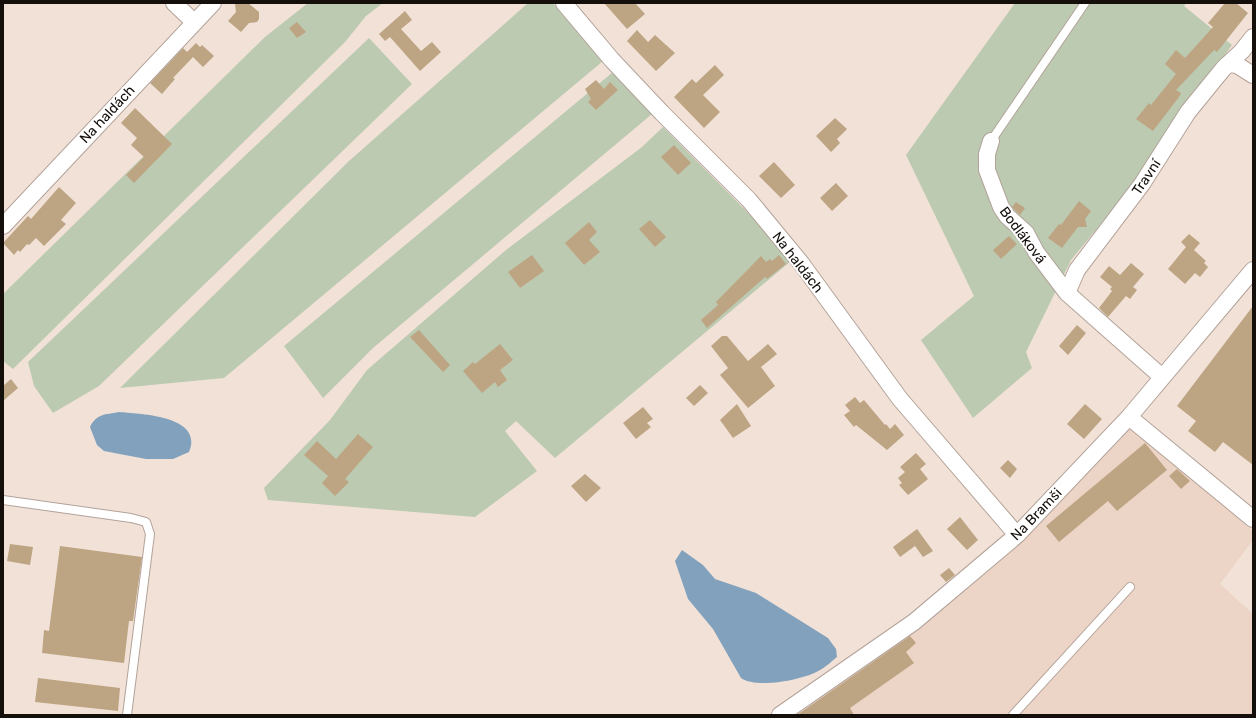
<svg xmlns="http://www.w3.org/2000/svg" width="1256" height="718" font-family="Rubik,sans-serif">
<style>
.built{fill:#ecd4c6}
.green{fill:#bccab1}
.water{fill:#81a1bd}
.building{fill:#bda583}
.lines{fill:none;stroke-linecap:round;stroke-linejoin:round}
.service-casing{stroke:#b3a39a;stroke-width:10}
.minor-casing{stroke:#b3a39a;stroke-width:18}
.service{stroke:#fff;stroke-width:8}
.minor{stroke:#fff;stroke-width:16}
.labels{text-anchor:middle;stroke-width:4;stroke-linejoin:round;paint-order:stroke}
.street-label{font-size:14px;fill:#150f0c;stroke:#fff}
</style>
<rect width="100%" height="100%" fill="#f2e1d7"/>
<path class="built" d="M1130,425L1253,531V540L1220,584L1253,614V715H791L894,644Z"/>
<path class="green" d="M308,3H383L366,16L345,42L13,369L3,361V294L265,37Z
M528,3H553L603,61L224,378L120,388L349,161Z
M1015,3H1186L1184,6L1232,45L1133,185L1071,260L1026,352L1032,368L973,418L921,340L974,296L906,155Z
M369,38L412,84L99,386L53,413L34,386L28,362Z
M613,72L652,114L373,348L323,398L284,346Z
M663,127L758,223L791,261L555,458L516,421L505,431L537,471L475,517L268,500L264,488L330,420L367,370L506,250L642,147Z"/>
<path class="water" d="M119,412C142,414 204,416 189,452L173,459H146L104,451L97,445L90,427C97,413 105,415 119,412Z
M682,550L703,565L715,579L756,593L828,638L836,649L837,657C832,661 826,667 820,670C804,680 756,689 741,678L713,629L688,599L675,561Z"/>
<path class="building" d="M240,3H248L259,12V19L257,22L249,23L241,32L228,21L236,12L235,4Z
M604,3H635L645,14L627,29Z
M1225,3H1236L1248,13L1221,47L1217,52L1214,50L1176,90L1181,93L1179,97L1153,131L1136,119L1149,103L1151,105L1176,74L1165,64L1176,50L1185,58L1213,27L1208,23Z
M405,11L412,20L401,29L421,51L432,42L441,52L420,71L390,37L385,41L379,34Z
M297,22L306,32L297,38L289,28Z
M637,30L648,42L655,35L675,53L656,71L627,41Z
M196,43L200,47L202,45L214,56L203,67L193,57L173,78L175,79L162,94L150,83L183,48L187,52Z
M715,65L724,75L703,95L720,112L704,128L674,97L692,79L696,83Z
M596,80L604,89L610,82L618,90L596,110L588,102L591,99L585,89Z
M135,108L172,144L134,183L126,175L144,157L131,145L137,138L121,123Z
M835,118L847,129L837,139L840,143L831,152L816,136Z
M674,145L691,163L678,175L661,157Z
M774,162L795,185L781,198L759,176Z
M836,183L848,196L832,211L820,198Z
M59,187L76,203L61,220L66,224L44,246L36,238L29,245L27,244L20,252L18,250L14,255L3,243L28,216L31,219Z
M1079,201L1091,211L1085,219L1087,227H1078L1062,248L1048,238L1059,224L1061,225Z
M1016,202L1025,208L1020,215L1012,207Z
M650,220L666,237L655,247L639,229Z
M589,222L597,232L589,240L600,252L584,265L565,243Z
M1189,234L1200,243L1194,250L1206,261L1204,263L1208,267L1200,277L1195,273L1185,284L1168,269L1186,247L1181,242Z
M1009,236L1017,244L1001,259L993,250Z
M532,255L544,271L520,288L508,272Z
M779,255L786,264L767,279L765,277L707,328L701,320L718,305L716,302L761,256L766,262L770,259L772,261Z
M1131,263L1144,274L1133,287L1137,290L1130,299L1126,296L1108,317L1099,308L1112,291L1110,289L1112,287L1100,277L1109,266L1120,275Z
M1253,306V465L1223,442L1215,452L1188,431L1196,421L1177,406Z
M1077,325L1086,333L1068,355L1059,346Z
M419,330L450,365L443,372L410,337Z
M722,336H727L748,361L768,344L777,354L761,367L775,386L748,408L720,375L728,368L711,346Z
M500,344L513,360L500,370L507,380L498,387L495,382L482,393L463,371L473,362L475,364Z
M11,379L18,388L3,401V386Z
M700,385L708,393L694,406L686,398Z
M855,397L860,403L864,400L885,425L886,424L890,429L895,424L904,435L887,450L856,425L854,427L844,415L850,411L845,405Z
M737,404L751,426L733,438L720,420Z
M1085,404L1102,419L1084,439L1067,424Z
M643,407L653,419L647,423L651,427L636,439L623,423Z
M358,434L373,447L345,479L349,482L335,496L322,483L328,476L304,455L317,441L336,459Z
M1145,443L1167,470L1117,511L1108,501L1059,542L1046,526Z
M916,453L926,464L920,469L928,479L908,495L899,485L902,483L898,478L905,472L900,467Z
M1008,460L1017,469L1010,478L1000,468Z
M1177,469L1190,481L1181,489L1169,476Z
M585,474L601,488L586,502L571,486Z
M960,517L978,540L967,550L947,529Z
M917,529L933,551L923,557L915,546L900,557L893,547Z
M10,544L33,547L30,565L7,561Z
M60,546L142,557L133,621H129L124,663L42,653L44,630L49,631Z
M949,568L955,575L946,582L940,575Z
M910,636L916,643L906,652L914,663L850,708L854,715H797Z
M38,678L120,688L118,711L35,702Z"/>
<g class="lines">
<defs>
<path id="service" d="M991,141L1085,3
M3,500L131,518L146,522L150,534L127,715
M1013,715L1130,587"/>
<path id="minor" d="M174,3L194,22
M564,3L612,60L662,113L749,200L801,263L900,399L1017,535
M1228,64L1242,51L1253,37
M991,141L987,154V170L1001,207L1007,216L1026,233L1036,252L1067,293L1162,377
M3,226L213,3
M1067,293L1077,270L1142,184L1188,112L1223,69L1228,64L1237,65L1253,75
M1129,417L1253,519
M780,715L914,622L1017,535L1129,417L1253,270"/>
</defs>
<use href="#service" class="service-casing"/>
<use href="#minor" class="minor-casing"/>
<use href="#service" class="service"/>
<use href="#minor" class="minor"/>
</g>
<g class="labels">
<g class="street-label">
<text transform="translate(107 114) rotate(-47)" y="5">Na haldách</text>
<text transform="translate(1146 177) rotate(-56)" y="5">Travní</text>
<text transform="translate(1023 235) rotate(53)" y="5">Bodláková</text>
<text transform="translate(798 262) rotate(52)" y="5">Na haldách</text>
<text transform="translate(1036 514) rotate(-46)" y="5">Na Bramši</text>
</g>
</g>
<rect width="1256" height="718" fill="none" stroke="#150f0c" stroke-width="8"/>
</svg>
